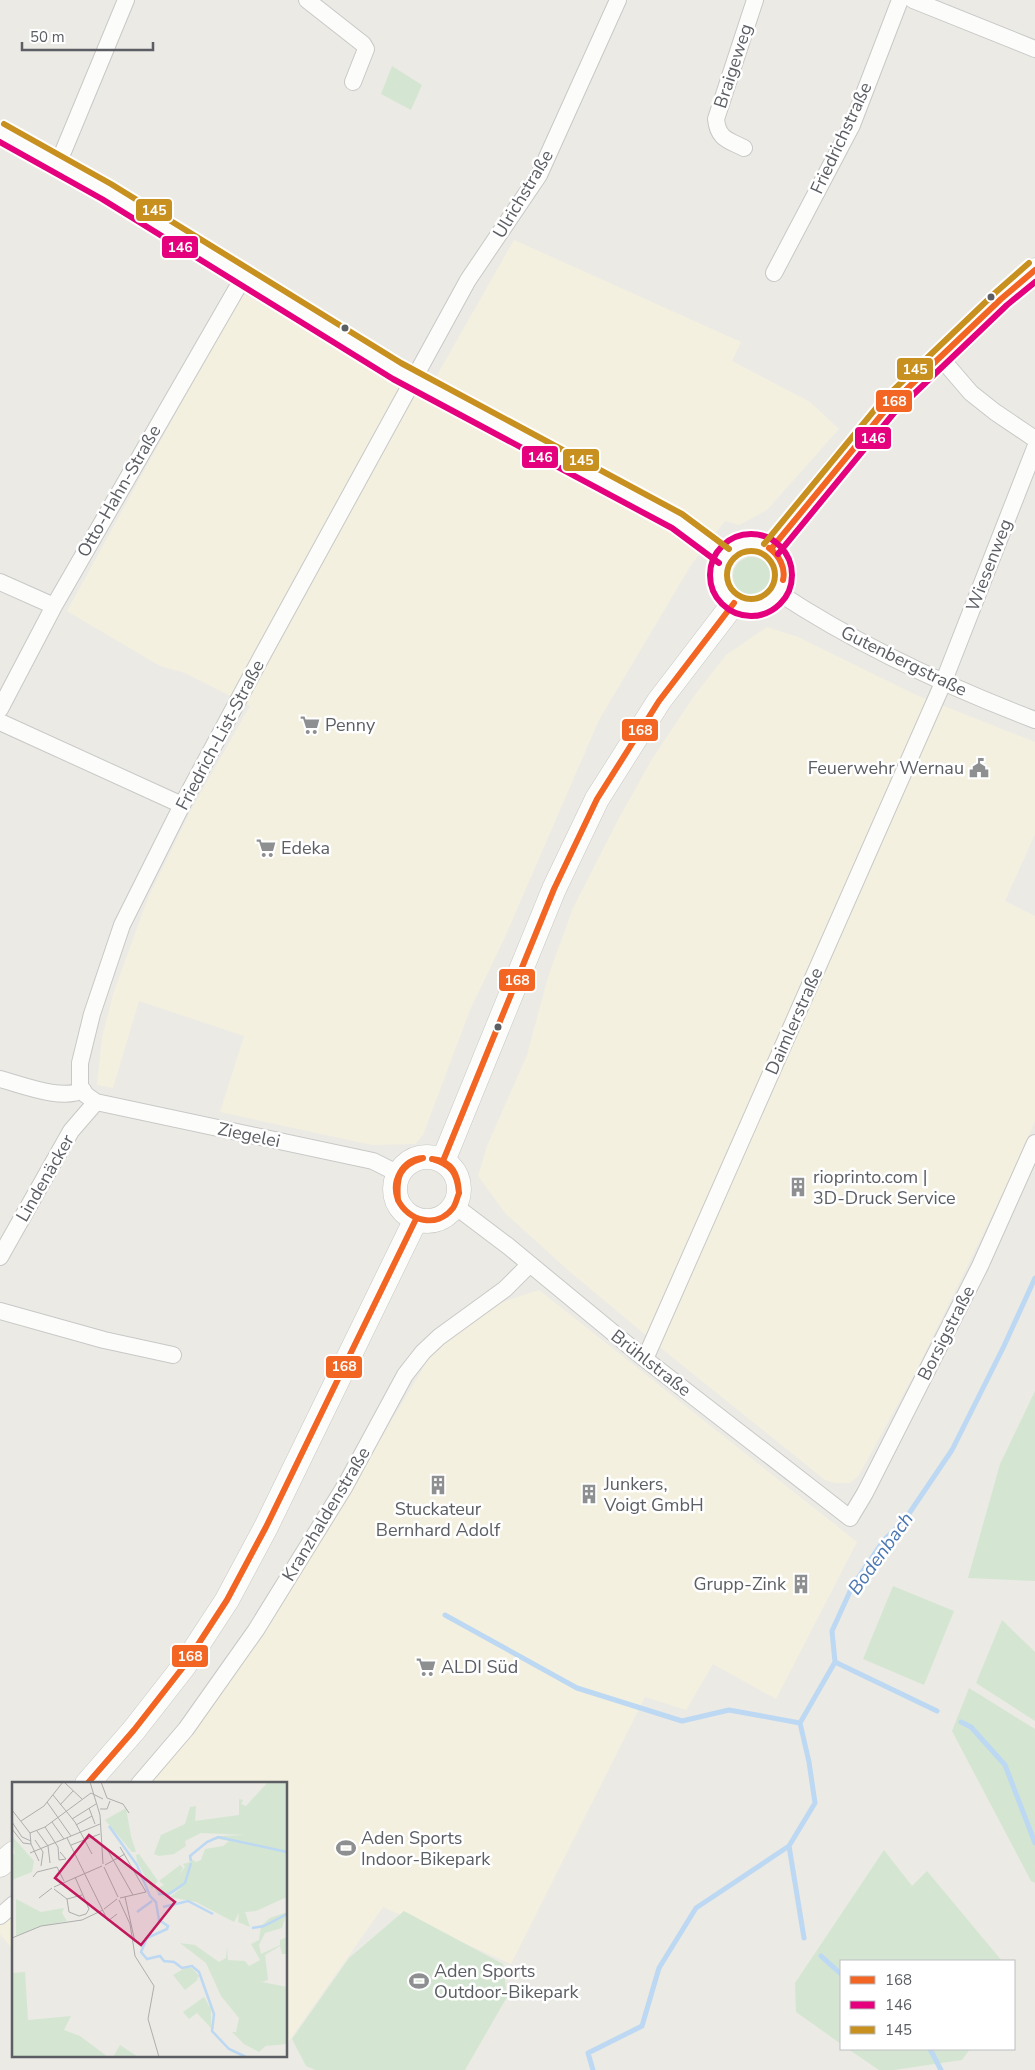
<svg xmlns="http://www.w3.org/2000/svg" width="1035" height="2070" font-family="'Nunito Sans',sans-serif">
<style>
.commercial{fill:#f4f0df}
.green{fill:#d4e6d2}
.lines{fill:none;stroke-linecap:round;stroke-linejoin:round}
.stream{stroke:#bcd8f2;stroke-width:5}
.minor-casing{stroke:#c8c8c7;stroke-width:18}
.secondary-casing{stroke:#c7c7c5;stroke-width:25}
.minor{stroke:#fcfcfb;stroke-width:16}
.secondary{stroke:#fcfcfb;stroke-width:24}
.bus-1-casing{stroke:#fff;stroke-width:10}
.bus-2-casing{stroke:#fff;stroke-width:10}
.bus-3-casing{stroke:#fff;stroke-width:10}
.bus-1{stroke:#f26522;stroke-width:6}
.bus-2{stroke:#e5007d;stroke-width:6}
.bus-3{stroke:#c8901e;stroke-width:6}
.bus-dot{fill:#5b5e63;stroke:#fff;stroke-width:2}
.labels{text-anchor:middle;stroke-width:5;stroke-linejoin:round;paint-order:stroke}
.street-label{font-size:18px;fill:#5b5e63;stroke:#fff}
.poi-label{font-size:18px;fill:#5b5e63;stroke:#fff;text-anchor:start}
.water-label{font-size:19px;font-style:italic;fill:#4a77b1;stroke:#fff}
.inset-river{fill:none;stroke:#bcd8f2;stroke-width:2.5}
.inset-road{fill:none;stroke:#adaead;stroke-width:1}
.view{fill:#c2185b;fill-opacity:0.15;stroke:#c2185b;stroke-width:2.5}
.inset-edge{fill:none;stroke:#5b5e63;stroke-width:2.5}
.line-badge{stroke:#fff;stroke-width:2}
.badge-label{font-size:14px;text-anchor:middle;font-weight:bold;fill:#fff}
</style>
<rect width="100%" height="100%" fill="#ebeae5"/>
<path class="commercial" d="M514,240L741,342L732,361L810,402L839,429L767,510L739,525L725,521L691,565L599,720L505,937L470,1010L423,1135L415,1144L372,1145L220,1112L244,1036L139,1001L113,1088L97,1085L102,1037L114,991L148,898L192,808L250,706L185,673L160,666L67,611L242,293L424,398Z
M767,627L798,637L916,695L1035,742V834L1005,901L1035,916V1121L1007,1185L916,1371L859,1475L850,1483H835L825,1480L672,1357L569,1271L506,1214L478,1176L487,1146L527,1055L548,977L573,908L618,820L652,759L694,696L726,655Z
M539,1290L857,1542L776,1699L713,1664L686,1710L645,1697L511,1964L383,1907L286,2045V1784H145L344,1500L434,1350L488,1307Z
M14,1912V1951L0,1934V1925Z"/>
<path class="green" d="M392,66L422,85L411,110L381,94Z
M733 576a19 19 0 1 1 38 0a19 19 0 1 1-38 0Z
M1035,1391V1581L968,1578L1000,1464Z
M893,1586L954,1611L924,1685L863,1659Z
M1002,1620L1035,1652V1721L976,1683Z
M969,1688L1035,1729V1883L1031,1881L952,1731Z
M884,1850L912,1886L927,1871L1002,1961H841V2044L796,2012L795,1983Z
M404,1911L503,1964L507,1997L465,2070H315L306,2066L292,2039L349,1958Z
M848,2049H970L962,2060L894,2070H879Z"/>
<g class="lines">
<path class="stream" d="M445,1615L577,1688L682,1721L729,1710L800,1723
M835,1662L937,1711
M961,1722L971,1727L1005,1765L1035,1843
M789,1846L804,1938
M821,1956L841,1974
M930,2049L941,2070
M593,2070L588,2053L642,2026L659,1968L696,1908L789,1846L815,1803L809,1762L800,1723L835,1662L832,1631L852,1587L884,1540L904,1521L952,1450L1004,1346L1035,1278"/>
<defs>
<path id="minor" d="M307,0L363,44L366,49L353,82
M913,0L1035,49
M0,132L106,191L397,371L677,521L724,556
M744,148C728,140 718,139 716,119L755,0
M58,164L126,0
M774,273L852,125L900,0
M940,357L971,393L995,412L1035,439
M0,582L54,606
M779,593C858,645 946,686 1035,720
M0,709L54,606L244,276
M0,722L182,805
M0,1079C23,1085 62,1101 83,1090
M399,1174L373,1161L96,1102L86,1095L80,1086V1063L92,1014L122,925L182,805L263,654L468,280L539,175L618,0
M455,1206L508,1246L645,1359L850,1518L865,1493L980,1266L1035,1143
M0,1257L71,1131L96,1102
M0,1311L104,1340L173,1355
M645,1359L943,683L1035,448
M139,1784L186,1729L256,1630L345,1486L405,1375L423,1352L439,1337L505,1289L530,1264
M0,1916L14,1904"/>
<path id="secondary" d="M718 575a33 33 0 1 1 66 0a33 33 0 1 1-66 0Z
M771,549L837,467L888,407L1001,299L1035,270
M395 1189a32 32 0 1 1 64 0a32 32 0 1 1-64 0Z
M443,1161L554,889L597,799L659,701L734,603
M87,1784L134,1730L184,1666L227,1600L266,1527L416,1219
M0,1865L14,1853"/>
</defs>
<use href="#minor" class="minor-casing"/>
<use href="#secondary" class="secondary-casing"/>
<use href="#minor" class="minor"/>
<use href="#secondary" class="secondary"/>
<defs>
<path id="bus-1" d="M769,548C779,555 786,568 783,580
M771,549L888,407L1001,299L1035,270
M432,1159C453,1161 458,1175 459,1193
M432,1159C452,1165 457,1173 459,1193
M443,1161L554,889L597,799L659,701L734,603
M398,1200C408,1221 437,1229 453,1208C456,1204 457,1198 459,1193
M398,1200C391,1181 402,1160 423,1158
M398,1200C396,1177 399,1165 423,1158
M87,1784L134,1730L184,1666L227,1600L266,1527L416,1219"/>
<path id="bus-2" d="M0,142L102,199L393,379L672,528L719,563
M710 575a41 41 0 1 1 82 0a41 41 0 1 1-82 0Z
M778,554L894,413L1007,305L1035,282"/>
<path id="bus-3" d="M4,124L111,184L401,363L682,514L729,549
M764,544L882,401L995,293L1029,263
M727 575a24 24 0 1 1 48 0a24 24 0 1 1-48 0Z"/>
</defs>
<use href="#bus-1" class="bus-1-casing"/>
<use href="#bus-2" class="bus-2-casing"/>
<use href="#bus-3" class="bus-3-casing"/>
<use href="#bus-1" class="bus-1"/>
<use href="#bus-2" class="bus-2"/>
<use href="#bus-3" class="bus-3"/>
</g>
<defs>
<symbol id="supermarket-bare" viewBox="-9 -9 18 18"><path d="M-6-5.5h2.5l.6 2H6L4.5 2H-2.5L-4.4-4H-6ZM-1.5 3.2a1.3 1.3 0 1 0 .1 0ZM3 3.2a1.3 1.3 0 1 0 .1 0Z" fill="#8d8f90" stroke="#fff" stroke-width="2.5" paint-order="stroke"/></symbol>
<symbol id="civic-bare" viewBox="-9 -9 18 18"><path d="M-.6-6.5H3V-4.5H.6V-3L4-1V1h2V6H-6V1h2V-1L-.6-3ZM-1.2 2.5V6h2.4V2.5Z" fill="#8d8f90" stroke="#fff" stroke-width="2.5" paint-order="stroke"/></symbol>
<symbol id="building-bare" viewBox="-9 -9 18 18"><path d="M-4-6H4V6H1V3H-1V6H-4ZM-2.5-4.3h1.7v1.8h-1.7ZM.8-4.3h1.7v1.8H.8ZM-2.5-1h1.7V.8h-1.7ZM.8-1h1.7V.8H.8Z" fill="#8d8f90" stroke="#fff" stroke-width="2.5" paint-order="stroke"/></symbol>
<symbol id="stadium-bare" viewBox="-9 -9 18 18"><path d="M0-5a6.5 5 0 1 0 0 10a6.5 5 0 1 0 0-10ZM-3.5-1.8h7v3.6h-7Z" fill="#8d8f90" stroke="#fff" stroke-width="2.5" paint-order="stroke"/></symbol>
</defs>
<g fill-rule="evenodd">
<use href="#supermarket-bare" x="296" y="711" width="28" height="28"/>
<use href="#civic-bare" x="965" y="754" width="28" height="28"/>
<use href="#supermarket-bare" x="252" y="834" width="28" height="28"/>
<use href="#building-bare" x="784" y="1173" width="28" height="28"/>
<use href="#building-bare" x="424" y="1471" width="28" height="28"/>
<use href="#building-bare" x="575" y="1480" width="28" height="28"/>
<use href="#building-bare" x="787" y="1570" width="28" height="28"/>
<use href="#supermarket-bare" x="412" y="1653" width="28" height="28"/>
<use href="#stadium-bare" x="332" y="1834" width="28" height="28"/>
<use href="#stadium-bare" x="405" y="1967" width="28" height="28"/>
</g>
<g class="bus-dot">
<circle cx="991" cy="297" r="4.5"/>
<circle cx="345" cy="328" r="4.5"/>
<circle cx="498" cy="1027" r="4.5"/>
</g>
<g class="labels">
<g class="street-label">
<text transform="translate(733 66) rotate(-72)" y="6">Braigeweg</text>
<text transform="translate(841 138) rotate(-65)" y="6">Friedrichstraße</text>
<text transform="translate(523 194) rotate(-59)" y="6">Ulrichstraße</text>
<text transform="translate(119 491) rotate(-60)" y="6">Otto-Hahn-Straße</text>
<text transform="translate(989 565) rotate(-69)" y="6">Wiesenweg</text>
<text transform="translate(904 661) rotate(26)" y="6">Gutenbergstraße</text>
<text transform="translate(220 735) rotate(-62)" y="6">Friedrich-List-Straße</text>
<text transform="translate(794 1021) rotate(-66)" y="6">Daimlerstraße</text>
<text transform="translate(249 1135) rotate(12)" y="6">Ziegelei</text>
<text transform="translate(45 1178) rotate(-60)" y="6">Lindenäcker</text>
<text transform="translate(946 1333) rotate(-63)" y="6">Borsigstraße</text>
<text transform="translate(651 1363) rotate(38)" y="6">Brühlstraße</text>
<text transform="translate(326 1514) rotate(-59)" y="6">Kranzhaldenstraße</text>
</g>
<g class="poi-label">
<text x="325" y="731">Penny</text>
<text x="964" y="774" text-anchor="end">Feuerwehr Wernau</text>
<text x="281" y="854">Edeka</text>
<text x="813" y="1183">rioprinto.com |<tspan x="813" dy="21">3D-Druck Service</tspan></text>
<text x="604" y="1490">Junkers,<tspan x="604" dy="21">Voigt GmbH</tspan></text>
<text x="438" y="1515" text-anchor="middle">Stuckateur<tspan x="438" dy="21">Bernhard Adolf</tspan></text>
<text x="786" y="1590" text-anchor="end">Grupp-Zink</text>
<text x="441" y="1673">ALDI Süd</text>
<text x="361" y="1844">Aden Sports<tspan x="361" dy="21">Indoor-Bikepark</tspan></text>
<text x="434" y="1977">Aden Sports<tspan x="434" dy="21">Outdoor-Bikepark</tspan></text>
</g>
<g class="water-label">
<text transform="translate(880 1553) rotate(-54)" y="7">Bodenbach</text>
</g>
</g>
<g transform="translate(12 1782)">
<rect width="275" height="275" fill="#ebeae5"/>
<path d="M256,0H275V115L244,129L233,130L238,145L226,140L227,131L222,140L184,120L158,115L171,105L155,114L146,112L143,107L152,103L147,99L168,83L171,86L166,94L173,85L171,82L178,80L177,75L184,69L178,76L184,80L189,78L193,67L211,64L217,59L207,57L193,60L207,54L234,53L189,51L173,59L174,64L162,72L147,74L142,72L149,53L173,42L178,25L184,24L183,39L227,33V17L231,18L229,22L234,24ZM114,26L119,54L124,70H120L93,38ZM0,54L22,79L20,90L0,98V73L3,72ZM121,72L125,79L124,73L127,72L146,99L140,107ZM4,117L29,130L52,126L50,131L55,139L29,144L4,154ZM275,130L270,146L253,151L247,163L249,172L268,163V158L275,155V172H270L268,164L253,173L256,198L250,200L275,205V262L254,264L258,260L247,270L232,262L220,250H224L227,236L209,214L194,181L168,161L183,163L207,180L214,176L215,165L216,178L233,179L237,184L248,178L239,162L247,158L249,144L258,136ZM173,186H180L187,194L184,198L188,196L173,208L161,193ZM13,190L16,238L59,234L52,248L68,254L96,275H0V191ZM192,215L199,227V246L185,231L177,237L171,230ZM108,263L126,275H101Z" fill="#d4e6d2"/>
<path class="inset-river" d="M97,44L125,83L138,114L144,120L147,138L156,144L155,147L135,156L129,170L135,177L148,174L152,179L162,180L170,186L180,184L187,190L202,232L200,249L217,267L234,275M179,79L178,74L195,60L206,55L275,70M146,112H157L173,101L179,81M151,125L176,119L201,132M125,130L140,119M240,146L252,144L275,132"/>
<path class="inset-road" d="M52,0L70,17M78,0L88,33L91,82M89,0L95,16L111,22L117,31M41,13L63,40L80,72M35,20L59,54M48,23L61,9M77,26L83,42M88,27H95L98,19M0,28L18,51L19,62L27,79M60,37L84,22M9,39L32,24L51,0M0,40L10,55L19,59M40,40L52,57M64,43L80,34M33,45L46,65L47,78L54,77L48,70M0,47L11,61L19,62M25,49L36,64L38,81M18,51L33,45L79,11L91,17M55,56L96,139L105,132M23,58L31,70L29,84M59,63L88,52M108,65L134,110L108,116M95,67L121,113M18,71L88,42M93,83L113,72M92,85L106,115M21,95L25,90L45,85L52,99M42,105L90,84M42,107L55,117L70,113M113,115L123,160M27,116L40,106M55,117L57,130L67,134L74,132L77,127L63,95M107,118L118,142L123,174L142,204L136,237L147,275M92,127L105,117M0,156L29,144L70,138L91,128"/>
<path class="view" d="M77,53L163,120L129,163L43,96Z"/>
<rect width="275" height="275" class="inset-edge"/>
</g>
<g class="line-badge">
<rect x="135" y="198" width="38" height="24" rx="5" fill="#c8901e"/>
<rect x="161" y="235" width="38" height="24" rx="5" fill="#e5007d"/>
<rect x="896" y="357" width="38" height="24" rx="5" fill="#c8901e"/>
<rect x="875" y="389" width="38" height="24" rx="5" fill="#f26522"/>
<rect x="854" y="426" width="38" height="24" rx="5" fill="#e5007d"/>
<rect x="521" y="445" width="38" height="24" rx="5" fill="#e5007d"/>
<rect x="562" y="448" width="38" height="24" rx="5" fill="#c8901e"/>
<rect x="621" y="718" width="38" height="24" rx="5" fill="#f26522"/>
<rect x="498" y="968" width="38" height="24" rx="5" fill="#f26522"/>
<rect x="325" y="1355" width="38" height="24" rx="5" fill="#f26522"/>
<rect x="171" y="1644" width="38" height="24" rx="5" fill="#f26522"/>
</g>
<g class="badge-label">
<text x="154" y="215">145</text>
<text x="180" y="252">146</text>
<text x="915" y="374">145</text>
<text x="894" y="406">168</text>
<text x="873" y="443">146</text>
<text x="540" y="462">146</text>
<text x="581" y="465">145</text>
<text x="640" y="735">168</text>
<text x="517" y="985">168</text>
<text x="344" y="1371">168</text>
<text x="190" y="1661">168</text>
</g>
<rect x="840" y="1960" width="175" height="90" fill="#ffffff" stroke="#bdbfc1"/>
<rect x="850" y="1976" width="25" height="8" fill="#f26522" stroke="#bdbfc1"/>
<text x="885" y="1985" font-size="15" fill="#5b5e63">168</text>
<rect x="850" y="2001" width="25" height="8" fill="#e5007d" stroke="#bdbfc1"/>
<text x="885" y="2010" font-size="15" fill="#5b5e63">146</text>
<rect x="850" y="2026" width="25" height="8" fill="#c8901e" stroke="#bdbfc1"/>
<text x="885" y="2035" font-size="15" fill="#5b5e63">145</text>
<path d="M22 42v8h131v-8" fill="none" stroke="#5b5e63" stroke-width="2.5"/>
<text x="30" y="42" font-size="15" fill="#5b5e63" stroke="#ffffff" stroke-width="4" paint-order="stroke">50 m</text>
</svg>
